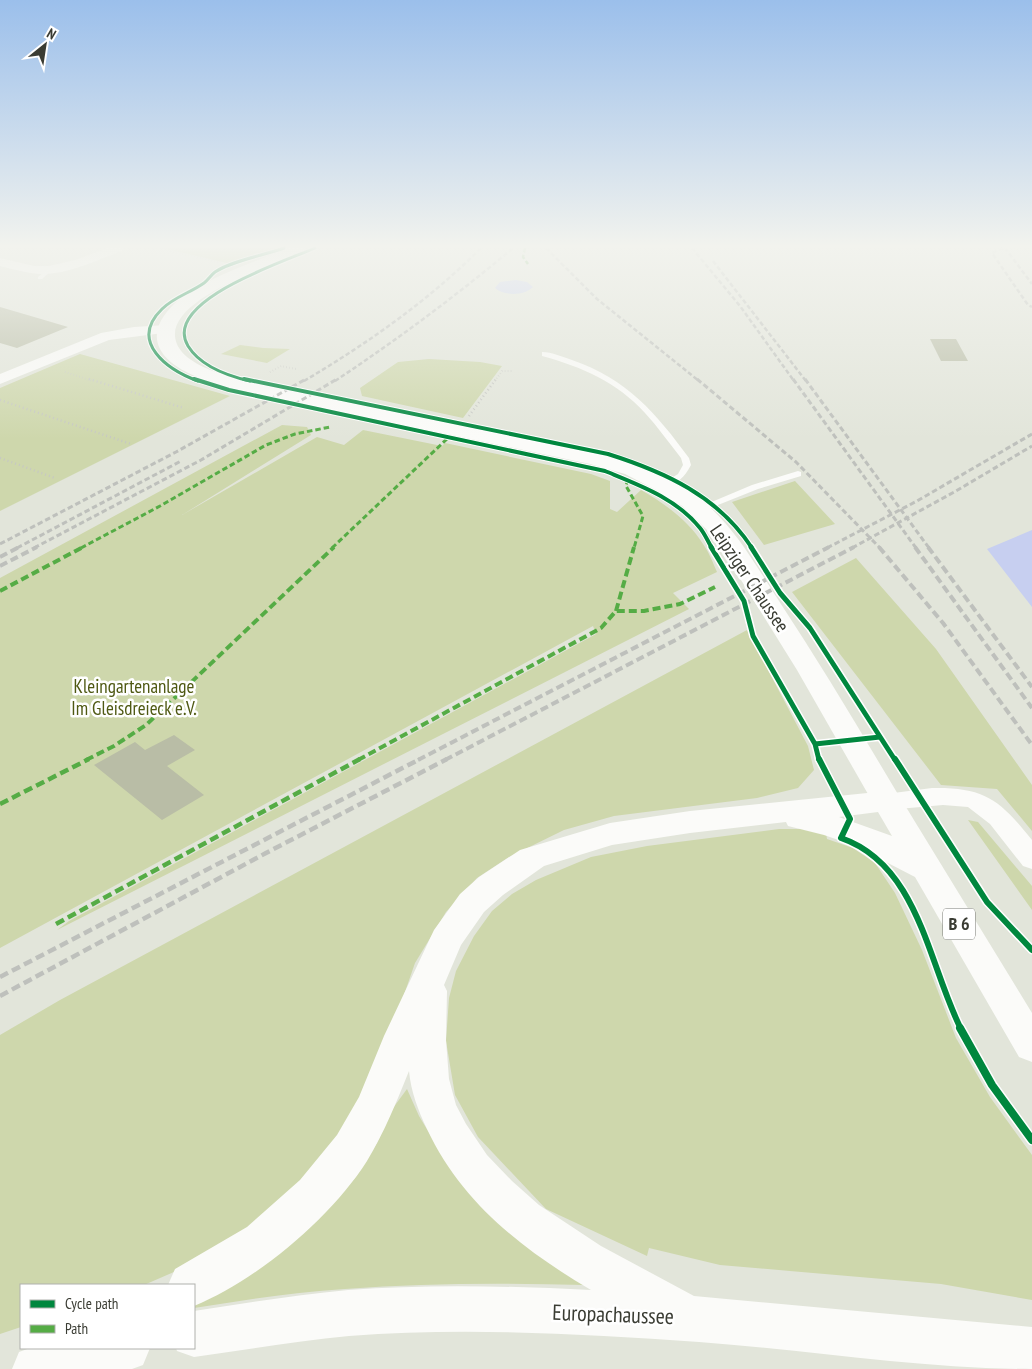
<svg xmlns="http://www.w3.org/2000/svg" width="1032" height="1369" font-family="'PT Sans Narrow',sans-serif">
<style>
.green{fill:#ced7ac}
.water{fill:#c7cff0}
.building{fill:#b9bda6}
.lines{fill:none;stroke-linecap:round;stroke-linejoin:round}
.path-far4{stroke:#c6c7c3;stroke-width:2;stroke-dasharray:0.5 2.5;stroke-linecap:butt}
.path-far3{stroke:#c6c7c3;stroke-width:2.5;stroke-dasharray:1 3;stroke-linecap:butt}
.path-far2{stroke:#c6c7c3;stroke-width:3;stroke-dasharray:1 4;stroke-linecap:butt}
.path-far1{stroke:#c6c7c3;stroke-width:4;stroke-dasharray:1 4.5;stroke-linecap:butt}
.path{stroke:#c6c7c3;stroke-width:5;stroke-dasharray:2 5.5;stroke-linecap:butt}
.lane{fill:#fbfbf9;fill-rule:evenodd}
.street{fill:#fbfbf9;fill-rule:evenodd}
.secondary{fill:#fbfbf9;fill-rule:evenodd}
.primary{fill:#fbfbf9;fill-rule:evenodd}
.rail-far3{stroke:#bec0bc;stroke-width:2.5;stroke-dasharray:4.5 2.5;stroke-linecap:butt}
.rail-far2{stroke:#bec0bc;stroke-width:3;stroke-dasharray:5.5 3;stroke-linecap:butt}
.rail-far1{stroke:#bec0bc;stroke-width:4;stroke-dasharray:8 4;stroke-linecap:butt}
.rail{stroke:#bec0bc;stroke-width:4.5;stroke-dasharray:9 4.5;stroke-linecap:butt}
.quiet-far3{stroke:#55ac45;stroke-width:2.5;stroke-dasharray:4.5 2.5;stroke-linecap:butt}
.quiet-far2{stroke:#55ac45;stroke-width:3;stroke-dasharray:5.5 3;stroke-linecap:butt}
.quiet-far1{stroke:#55ac45;stroke-width:4;stroke-dasharray:8 4;stroke-linecap:butt}
.quiet{stroke:#55ac45;stroke-width:4.5;stroke-dasharray:9 4.5;stroke-linecap:butt}
.cycleway-far4-casing{stroke:#fff;stroke-width:5}
.cycleway-far3-casing{stroke:#fff;stroke-width:6}
.cycleway-far2-casing{stroke:#fff;stroke-width:8}
.cycleway-far1-casing{stroke:#fff;stroke-width:9}
.cycleway-casing{stroke:#fff;stroke-width:11}
.cycleway-far4{stroke:#00873e;stroke-width:3}
.cycleway-far3{stroke:#00873e;stroke-width:4}
.cycleway-far2{stroke:#00873e;stroke-width:5}
.cycleway-far1{stroke:#00873e;stroke-width:6}
.cycleway{stroke:#00873e;stroke-width:8}
.labels{text-anchor:middle;stroke-width:5;stroke-linejoin:round;paint-order:stroke}
.shield{fill:#fff;stroke:#757670;stroke-width:1}
.shield-label{font-size:18px;font-weight:bold;fill:#3a3c33}
.street-label{font-size:19px;fill:#3a3c33;stroke:#fff}
.park-label{font-size:19px;fill:#4f5913;stroke:#fff}
.near-street-label{font-size:22px;fill:#3a3c33;stroke:#fff}
</style>
<rect width="100%" height="100%" fill="#e2e5da"/>
<path class="green" d="M162,248H276L227,263Z
M240,345L263,348L290,349L267,363L221,354Z
M80,354L230,396L0,511V388Z
M429,359L480,362L502,366L463,418L362,396L360,388L398,362Z
M282,425L307,427L311,435L182,515L317,437L344,445L363,430L442,446L445,443L591,474L610,481V509L617,512L641,490C664,503 689,521 703,544C709,552 713,563 717,572L673,593L689,609L57,930L69,921L596,634L593,626L0,948V578Z
M795,481L835,524L764,545L732,502Z
M856,558L936,649L1032,785V831L997,789L941,785L792,592Z
M747,630L808,746L814,770L798,788L757,798L614,816L564,830L509,857L477,878L446,912L415,963L378,1070L338,1146L236,1245L144,1285H21V1327L0,1334V1035L60,1000Z
M968,820L978,822L1032,886V910Z
M779,829H804L826,833L827,839L853,848L875,863L895,893L922,950L956,1038L990,1097L1032,1155V1300L941,1284L720,1265L649,1248L647,1256L546,1209L478,1137L455,1095L446,1041L449,998L456,971L474,936L492,911L512,894L536,880L591,857L647,846Z
M407,1089L419,1116L448,1164L585,1285C504,1283 425,1283 345,1289C294,1292 244,1300 194,1308V1302L262,1264L327,1208L355,1178L377,1143L393,1108Z"/>
<path class="water" d="M516,280L527,282L533,287C524,296 504,296 495,288L500,282Z
M1032,530V607L987,549Z"/>
<path class="building" d="M0,307L41,319L68,327L17,348L0,343Z
M930,339H956L968,361H941Z
M174,735L195,750L167,766L204,795L162,820L94,765L135,742L145,750Z"/>
<g class="lines">
<path class="path-far4" d="M156,248L218,262
M65,372L93,381
M270,372L281,366L296,369
M495,381L502,371H512"/>
<path class="path-far3" d="M89,379L184,408
M0,400L131,444
M469,416L496,379
M0,458L55,478"/>
<path class="path-far2" d="M748,617L753,636L815,744L819,760"/>
<path class="path-far1" d="M819,759L831,784
M895,760L907,778
M934,819L987,902L1032,950
M897,883L923,933L961,1029"/>
<path class="path" d="M960,1028L990,1083L1032,1140"/>
<path class="lane" d="M50,267L52,268V270L42,279H38V277Z
M542,352C552,352 563,357 572,360C627,379 656,413 689,458L691,465C684,478 678,483 664,488L660,485L678,474L683,465L681,458C669,443 658,427 645,413C617,382 582,367 542,356Z
M798,471L801,472V476L758,489L703,511H697L695,509L752,485Z"/>
<path class="street" d="M108,248H124L122,251C96,260 68,275 39,274C26,273 13,269 0,266V258L34,266H49L75,260Z
M166,325L171,326L173,329L171,332L109,340L0,384V374L101,333L134,327Z
M932,788C985,787 1000,800 1032,840V869L1023,866L990,824L968,807L943,805L887,810L878,807L874,801L878,795Z"/>
<path class="secondary" d="M287,248H306L304,251C274,265 172,297 175,336C177,366 232,377 257,384L601,455C635,464 670,475 698,497C733,524 755,564 779,601C822,666 862,734 902,801L898,808L887,811L876,808L797,670L723,551L706,529L682,506L656,490L625,474L590,464L237,390C210,383 144,365 159,325C164,313 174,303 184,296C215,274 253,263 287,248Z"/>
<path class="primary" d="M887,791L898,794L1032,1013V1062L1019,1057L915,877L853,845L824,835L788,826L786,822L690,833L612,845L544,866L503,895L484,912L461,945L444,985L447,991L446,1040L449,1079L456,1105L466,1124L487,1155L512,1181L539,1205L601,1246L694,1296L1032,1327V1369C921,1369 810,1350 699,1342C583,1334 465,1327 349,1336C297,1341 246,1350 194,1357L177,1351L176,1348H194V1311C245,1303 297,1295 348,1290C429,1284 510,1286 591,1290C523,1250 461,1202 427,1129C418,1110 411,1092 409,1071C397,1101 384,1133 367,1161C330,1219 257,1280 194,1306V1285H168L175,1269L247,1227L300,1180L337,1135L359,1097L384,1036L434,930L460,894L479,877L520,850L610,823L690,811ZM878,812L892,836L839,817Z
M30,1348H150L143,1365L132,1369H12L19,1352Z"/>
<path class="rail-far3" d="M546,248L597,299L699,381
M692,248L740,306L794,381
M1003,248L992,253L1028,305L1032,307
M1005,248L1032,284
M713,261L806,381
M304,381C368,343 428,301 481,248
M335,381C398,339 456,296 513,248"/>
<path class="rail-far2" d="M697,379L796,462L880,548
M793,379L916,548
M805,379L929,548
M0,544L176,452L306,379
M17,548L181,461
M34,548L201,460L337,379
M827,548L917,501L1032,434
M852,548L956,491L1032,446"/>
<path class="rail-far1" d="M879,547L943,623L1032,745
M915,547L1032,708
M928,547L1032,687
M0,557L19,547
M0,566L37,547
M418,760L829,547
M445,760L854,547"/>
<path class="rail" d="M0,977L420,759
M0,996L266,853L447,759"/>
<path class="quiet-far3" d="M525,248L523,257L528,264"/>
<path class="quiet-far2" d="M628,479L626,486L643,516L634,548
M81,548L160,506L266,445L295,434L330,427
M332,548L449,437"/>
<path class="quiet-far1" d="M0,591L83,547
M616,611L634,547
M86,760L114,746L146,725L334,547
M358,760L601,628L616,611H644L680,604L715,587"/>
<path class="quiet" d="M0,804L89,759
M56,924L360,759"/>
<defs>
<path id="cycleway-far4" d="M198,381C168,370 128,342 162,309C174,297 190,293 204,283C208,280 211,275 215,272C231,261 265,255 284,248
M250,381C228,376 201,367 188,346C161,301 286,261 315,248"/>
<path id="cycleway-far3" d="M194,379L229,390L605,471C639,485 676,498 700,528C705,534 708,542 712,548
M244,379L608,454C665,472 718,496 752,548"/>
<path id="cycleway-far2" d="M711,547L744,601L753,636L815,744L819,760
M751,547L780,593L810,628L895,760
M815,744L880,737"/>
<path id="cycleway-far1" d="M819,759L850,819L841,838C919,865 928,964 961,1029
M895,759L987,902L1032,950"/>
<path id="cycleway" d="M960,1028L992,1085L1032,1140"/>
</defs>
<use href="#cycleway-far4" class="cycleway-far4-casing"/>
<use href="#cycleway-far3" class="cycleway-far3-casing"/>
<use href="#cycleway-far2" class="cycleway-far2-casing"/>
<use href="#cycleway-far1" class="cycleway-far1-casing"/>
<use href="#cycleway" class="cycleway-casing"/>
<use href="#cycleway-far4" class="cycleway-far4"/>
<use href="#cycleway-far3" class="cycleway-far3"/>
<use href="#cycleway-far2" class="cycleway-far2"/>
<use href="#cycleway-far1" class="cycleway-far1"/>
<use href="#cycleway" class="cycleway"/>
</g>
<linearGradient id="sky" x2="0" y2="1"><stop stop-color="#9bbfeb"/><stop offset="0.56" stop-color="#f2f3ee"/><stop offset="1" stop-color="#f2f3ee" stop-opacity="0"/></linearGradient>
<rect width="1032" height="439" fill="url(#sky)"/>
<g class="labels">
<rect class="shield" x="943" y="908.5" width="32" height="31" rx="4"/>
<g class="shield-label">
<text x="959" y="930">B 6</text>
</g>
<g class="street-label">
<text transform="translate(750 578) rotate(56)" y="7">Leipziger Chaussee</text>
</g>
<g class="park-label">
<text x="134" y="693">Kleingartenanlage<tspan x="134" dy="22">Im Gleisdreieck e.V.</tspan></text>
</g>
<g class="near-street-label">
<text transform="translate(613 1314) rotate(2)" y="8">Europachaussee</text>
</g>
</g>
<rect x="20" y="1284" width="175" height="65" fill="#ffffff" stroke="#b0b1ad"/>
<rect x="30" y="1300" width="25" height="8" fill="#00873e" stroke="#b0b1ad"/>
<text x="65" y="1309" font-size="15" fill="#3a3c33">Cycle path</text>
<rect x="30" y="1325" width="25" height="8" fill="#55ac45" stroke="#b0b1ad"/>
<text x="65" y="1334" font-size="15" fill="#3a3c33">Path</text>
<g transform="translate(45 45) rotate(30)" stroke="#ffffff" stroke-width="4" paint-order="stroke">
<path d="M0-4L9 19L0 12L-9 19Z" fill="#3a3c33"/>
<text y="-8" font-size="14" font-weight="bold" text-anchor="middle" fill="#3a3c33">N</text>
</g>
</svg>
